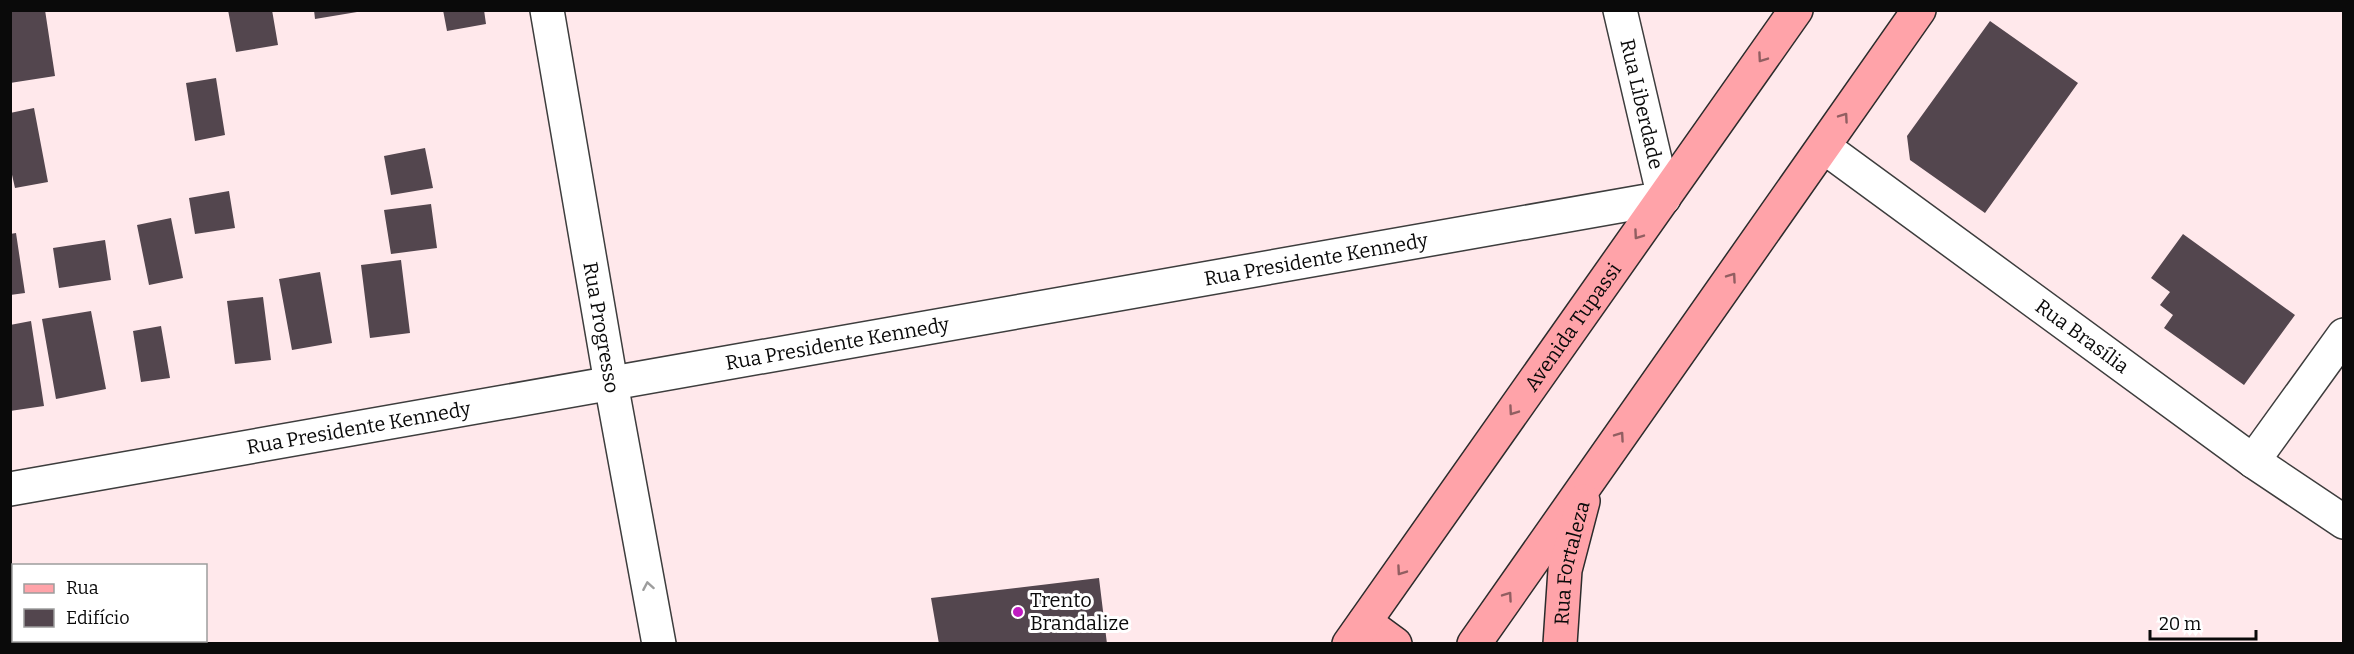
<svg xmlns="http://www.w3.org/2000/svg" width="2354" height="654" font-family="Bitter,serif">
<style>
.building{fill:#53464e}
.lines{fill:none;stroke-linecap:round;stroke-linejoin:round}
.street-casing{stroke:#3d3d3d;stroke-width:36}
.secondary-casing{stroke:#2c2c2c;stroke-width:36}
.street{stroke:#fff;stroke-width:33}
.secondary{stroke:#ffa3a9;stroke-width:33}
.oneway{stroke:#915e61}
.oneway2{stroke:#9d9d9d}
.poi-dot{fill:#c01bc1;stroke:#fff;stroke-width:2}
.labels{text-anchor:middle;stroke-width:6;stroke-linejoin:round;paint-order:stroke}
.street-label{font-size:20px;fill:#0a0a0a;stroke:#fff}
.poi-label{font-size:20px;fill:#0a0a0a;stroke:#fff;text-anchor:start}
</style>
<rect width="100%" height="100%" fill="#ffe8eb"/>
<path class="building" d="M10,10H45L55,76L10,83Z
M228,10H272L278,45L236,52Z
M314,10H357V12L315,19Z
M443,10H484L486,24L447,31Z
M1990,21L2078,83L1985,213L1910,160L1907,136Z
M216,78L225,135L195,141L186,83Z
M34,108L48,182L15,188L10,166V113Z
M425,148L433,188L391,195L384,156Z
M229,191L235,228L195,234L189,198Z
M431,204L437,248L391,254L384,210Z
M171,218L183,278L149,285L137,225Z
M16,233L25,293L10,295V234Z
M2183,234L2295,315L2244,385L2164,328L2173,315L2160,305L2170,292L2151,278Z
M105,240L111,280L59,288L53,248Z
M401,260L410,333L370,338L361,265Z
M320,272L332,343L292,350L279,279Z
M263,297L271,360L235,364L227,301Z
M91,311L106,389L56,399L42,319Z
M31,321L44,406L10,411V325Z
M161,326L170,378L141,382L133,331Z
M1099,578L1107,644H939L931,598Z"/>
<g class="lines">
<defs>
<g id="street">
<path id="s1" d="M547,10L611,383L659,644"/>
<path id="s2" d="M1824,147L2253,461L2344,522"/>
<path d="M2253,461L2344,335"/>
<path id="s3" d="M10,489L1664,198L1620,10"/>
</g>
<g id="secondary">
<path d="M1365,622L1395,644"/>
<path id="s4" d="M1349,644L1796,10"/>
<path d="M1474,644L1919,10"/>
<path id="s5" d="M1560,644L1565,570L1583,501"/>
</g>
</defs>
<use href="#street" class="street-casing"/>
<use href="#secondary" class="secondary-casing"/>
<use href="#street" class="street"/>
<use href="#secondary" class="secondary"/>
</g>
<defs><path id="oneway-chevron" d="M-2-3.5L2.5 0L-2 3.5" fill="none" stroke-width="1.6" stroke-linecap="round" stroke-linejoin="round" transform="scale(1.5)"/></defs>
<g class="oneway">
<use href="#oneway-chevron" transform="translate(1762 58) rotate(125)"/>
<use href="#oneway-chevron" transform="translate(1844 117) rotate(-55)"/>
<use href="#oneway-chevron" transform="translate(1638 235) rotate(125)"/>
<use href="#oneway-chevron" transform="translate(1732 277) rotate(-55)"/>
<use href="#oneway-chevron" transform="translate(1513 411) rotate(125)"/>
<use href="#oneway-chevron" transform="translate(1620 436) rotate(-55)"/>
<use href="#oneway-chevron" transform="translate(1401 571) rotate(125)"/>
<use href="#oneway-chevron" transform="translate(1508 596) rotate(-55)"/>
</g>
<use class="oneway2" href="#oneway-chevron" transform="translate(648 586) rotate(-100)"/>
<circle class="poi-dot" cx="1018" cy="612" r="6"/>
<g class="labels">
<g class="street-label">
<text transform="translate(1642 104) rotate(77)" y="7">Rua Liberdade</text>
<text dy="7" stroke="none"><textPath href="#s3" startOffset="1326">Rua Presidente Kennedy</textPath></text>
<text dy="7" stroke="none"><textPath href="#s1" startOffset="322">Rua Progresso</textPath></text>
<text dy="7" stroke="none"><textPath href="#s4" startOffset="388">Avenida Tupassi</textPath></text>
<text dy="7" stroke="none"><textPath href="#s2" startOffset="320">Rua Brasília</textPath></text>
<text dy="7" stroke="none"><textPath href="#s3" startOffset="840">Rua Presidente Kennedy</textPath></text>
<text dy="7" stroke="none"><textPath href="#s3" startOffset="354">Rua Presidente Kennedy</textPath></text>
<text dy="7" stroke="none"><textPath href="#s5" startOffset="82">Rua Fortaleza</textPath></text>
</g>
<g class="poi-label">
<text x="1030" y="607">Trento<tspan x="1030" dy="23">Brandalize</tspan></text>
</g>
</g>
<rect width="2354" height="654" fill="none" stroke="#0a0a0a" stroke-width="24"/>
<rect x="12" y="564" width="195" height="78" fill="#ffffff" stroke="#9d9d9d" stroke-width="1.5"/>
<rect x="24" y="584" width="30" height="9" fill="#ffa3a9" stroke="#9d9d9d" stroke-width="1.5"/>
<text x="66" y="594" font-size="18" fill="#0a0a0a">Rua</text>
<rect x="24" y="609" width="30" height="18" fill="#53464e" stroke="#9d9d9d" stroke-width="1.5"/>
<text x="66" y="624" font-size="18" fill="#0a0a0a">Edifício</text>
<path d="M2150 630v9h106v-9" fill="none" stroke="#0a0a0a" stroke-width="3"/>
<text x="2159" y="630" font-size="18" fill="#0a0a0a" stroke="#ffffff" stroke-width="4.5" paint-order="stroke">20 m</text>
</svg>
